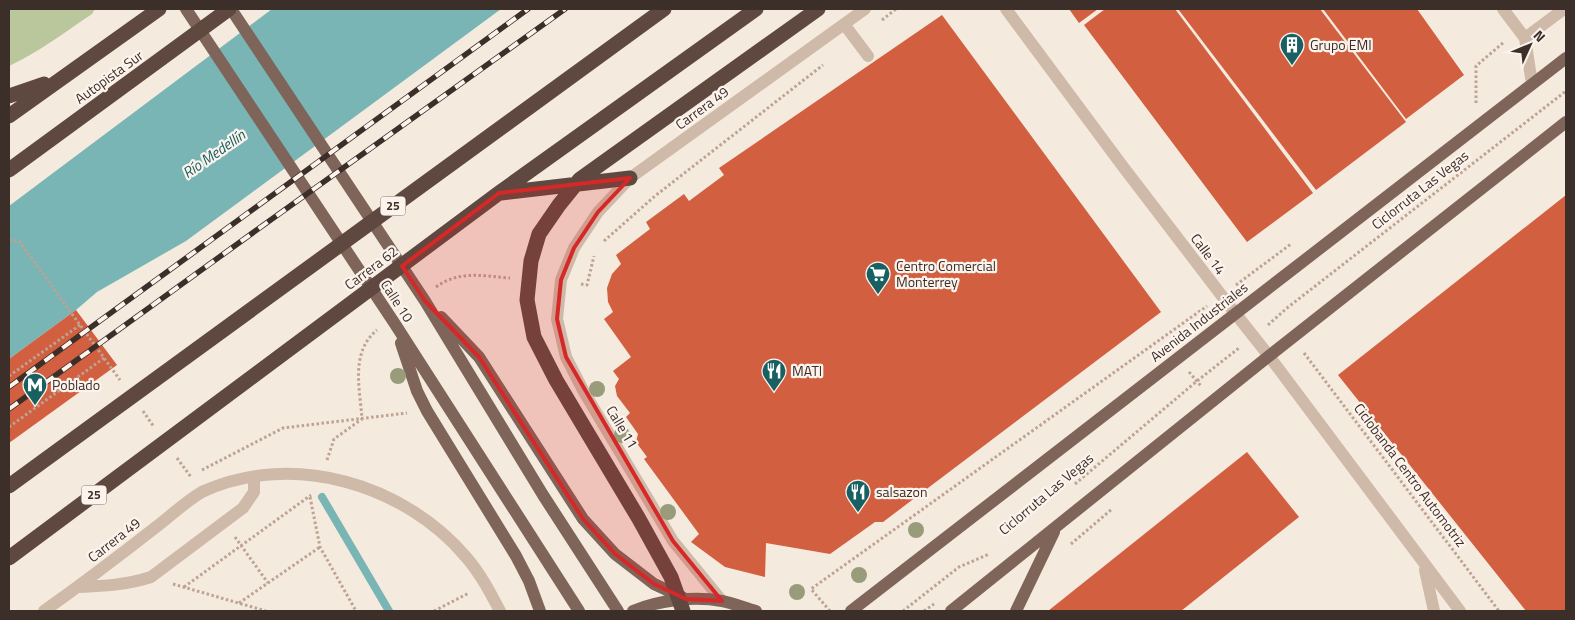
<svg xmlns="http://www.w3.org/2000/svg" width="1575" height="620" font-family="'Titillium Web',sans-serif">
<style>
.green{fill:#bac79c}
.water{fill:#7ab5b6}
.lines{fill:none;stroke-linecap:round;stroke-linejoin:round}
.stream{stroke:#7ab5b6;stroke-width:8}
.building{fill:#d25f3f}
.path{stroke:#bca392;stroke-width:3;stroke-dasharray:2.5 2.5;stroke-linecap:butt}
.minor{stroke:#cfb9a8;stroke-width:12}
.major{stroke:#7f6459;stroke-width:12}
.highway{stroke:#5e483f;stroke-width:15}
.rail-casing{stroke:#3c2e29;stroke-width:5.5}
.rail{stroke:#fcf4ec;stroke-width:4;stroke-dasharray:11;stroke-linecap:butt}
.tree{fill:#989c7b}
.marked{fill:#d62828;fill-opacity:0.2;stroke:#d62828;stroke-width:4;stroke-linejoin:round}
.labels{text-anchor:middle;stroke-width:4.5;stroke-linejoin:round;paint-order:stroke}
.shield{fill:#fcf4ec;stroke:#766964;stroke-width:1}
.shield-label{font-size:12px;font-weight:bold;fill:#3c2e29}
.poi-label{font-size:14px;fill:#3c2e29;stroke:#fcf4ec;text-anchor:start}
.street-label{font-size:14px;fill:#3c2e29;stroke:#fcf4ec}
.water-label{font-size:15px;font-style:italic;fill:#196062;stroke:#fcf4ec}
</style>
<rect width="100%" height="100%" fill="#f5eade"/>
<path class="green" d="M9,9H95L92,14C65,32 39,52 9,66Z"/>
<path class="water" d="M272,9H501L186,241L97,292L76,310L9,359V206Z"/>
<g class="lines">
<path class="stream" d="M322,497L389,611"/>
</g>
<path class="building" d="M1069,9H1098L1079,23Z
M1105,9H1175L1313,193L1247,242L1084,25Z
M1178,9H1320L1406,122L1316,190Z
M1323,9H1417L1464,75L1406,119Z
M942,15L1161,312L883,522H875L830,554L766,543L765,577L725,567L691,542L699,534L644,459L647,457L636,442L638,434L626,417L630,413L617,396L615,386L619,379L613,371L631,357L604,319L613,312L608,302L607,288L612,274L621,264L616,255L650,229L646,222L684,194L689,201L724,175L719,168Z
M1566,195V611H1526L1338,375Z
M76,310L117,365L9,443V359Z
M1247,452L1299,517L1181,611H1048Z"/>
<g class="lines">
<path class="path" d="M882,20L896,9
M1476,103V66L1504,42
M9,240L19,241L120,380
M604,241L655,196L823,65
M581,284L587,285L594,256
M1236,285L1291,244
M436,287C459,270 483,276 510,278
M1268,325L1287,308L1566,91
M1304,353L1499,611
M1189,372L1201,386
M9,376L80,325
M143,411L154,427
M9,427L104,358
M177,458L191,477
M327,460L334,439L362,419C360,389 350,352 377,330
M202,470L283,428L407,413
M1075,484L1197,381L1239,348
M310,497L320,547L356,611
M235,537L268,583
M1071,544L1112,509
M173,584L266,611
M184,587L311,495
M239,603L320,547
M434,611L469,593
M830,611L811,589L1207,306
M903,611L959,567L989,554
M924,611L934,604"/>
<path class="minor" d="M1006,9L1121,164L1235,313L1269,356L1460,611
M1503,9L1525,38
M844,24L868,56
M1532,84L1525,38L1564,9
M1425,570L1434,611
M78,587C103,586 127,585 151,577L243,508L254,492V477
M722,601L673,541L584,392L566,357L557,319L561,280L574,248L598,212L630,178L865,9
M44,611C82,584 119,556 156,527C168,518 191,497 204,491C293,451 404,484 466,557C480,573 490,592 500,611"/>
<path class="major" d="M186,9L395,324L579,611
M231,9L425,301L543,495L618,611
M441,317L479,357L583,519L615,554L654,584L682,597
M401,343L417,391L427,411L516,556L529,581L540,611
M633,611C659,600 694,596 722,601C733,603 745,608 756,611
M851,611L1566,58
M951,611L1269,356L1566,122
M1016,611L1054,532"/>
<path class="highway" d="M9,96L44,84
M9,116L159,9
M9,170L229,9
M501,193L630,178
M9,486L664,9
M9,558L499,193L756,9
M683,611L671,577L639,519L556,380L534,337L527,300L531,261L539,234L559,205L580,179L818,9"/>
<defs>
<path id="rail" d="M9,387L528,9
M9,409L265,224L565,9"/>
</defs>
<use href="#rail" class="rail-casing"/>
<use href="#rail" class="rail"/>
</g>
<g class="tree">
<circle cx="398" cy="376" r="8"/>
<circle cx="597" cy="389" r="8"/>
<circle cx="622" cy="435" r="8"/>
<circle cx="668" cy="512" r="8"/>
<circle cx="916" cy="530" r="8"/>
<circle cx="859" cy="575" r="8"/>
<circle cx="797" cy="592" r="8"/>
</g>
<path class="marked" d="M630,178L598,212L574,248L561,280L557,319L566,357L673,541L722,601L686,599L654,584L615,554L583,519L479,357L425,301L402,266L499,193Z"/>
<defs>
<symbol id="building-pin" viewBox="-11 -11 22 30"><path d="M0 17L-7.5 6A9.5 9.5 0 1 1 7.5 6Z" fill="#196062" stroke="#fcf4ec"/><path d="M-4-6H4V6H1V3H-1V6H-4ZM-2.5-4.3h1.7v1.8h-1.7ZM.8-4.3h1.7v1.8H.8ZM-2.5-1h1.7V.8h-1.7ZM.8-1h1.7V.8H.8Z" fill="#fff"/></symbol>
<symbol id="supermarket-pin" viewBox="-11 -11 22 30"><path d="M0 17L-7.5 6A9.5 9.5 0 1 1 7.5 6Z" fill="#196062" stroke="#fcf4ec"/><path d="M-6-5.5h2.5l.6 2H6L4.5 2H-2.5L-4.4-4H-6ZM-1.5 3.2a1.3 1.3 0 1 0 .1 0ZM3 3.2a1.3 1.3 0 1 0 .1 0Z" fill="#fff"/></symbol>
<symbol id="restaurant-pin" viewBox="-11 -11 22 30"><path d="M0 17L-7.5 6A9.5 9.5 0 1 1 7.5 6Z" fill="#196062" stroke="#fcf4ec"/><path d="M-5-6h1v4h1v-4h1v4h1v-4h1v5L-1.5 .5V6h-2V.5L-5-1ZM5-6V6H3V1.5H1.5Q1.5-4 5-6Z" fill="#fff"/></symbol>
<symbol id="metro-pin" viewBox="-11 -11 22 30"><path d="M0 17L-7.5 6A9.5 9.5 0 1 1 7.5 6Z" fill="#196062" stroke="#fcf4ec"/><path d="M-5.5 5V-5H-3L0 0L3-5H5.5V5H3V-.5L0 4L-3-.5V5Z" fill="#fff"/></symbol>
</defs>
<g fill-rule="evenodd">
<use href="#building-pin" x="1278" y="31" width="28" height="38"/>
<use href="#supermarket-pin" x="864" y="260" width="28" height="38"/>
<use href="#restaurant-pin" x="760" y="357" width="28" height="38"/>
<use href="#metro-pin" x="21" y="371" width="28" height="38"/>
<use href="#restaurant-pin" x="844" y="478" width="28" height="38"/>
</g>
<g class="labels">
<g class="shield">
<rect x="380.5" y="196.5" width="25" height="19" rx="4"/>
<rect x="81.5" y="485.5" width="25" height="19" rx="4"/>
</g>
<g class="shield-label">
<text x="393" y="210">25</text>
<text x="94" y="499">25</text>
</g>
<g class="poi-label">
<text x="1310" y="50">Grupo EMI</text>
<text x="896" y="271">Centro Comercial<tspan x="896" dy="16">Monterrey</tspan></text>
<text x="792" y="376">MATI</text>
<text x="52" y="390">Poblado</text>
<text x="876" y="497">salsazon</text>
</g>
<g class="street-label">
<text transform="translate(109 77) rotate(-36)" y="5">Autopista Sur</text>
<text transform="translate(702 108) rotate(-36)" y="5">Carrera 49</text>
<text transform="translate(1420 190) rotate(-38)" y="5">Ciclorruta Las Vegas</text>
<text transform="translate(1208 254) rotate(53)" y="5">Calle 14</text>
<text transform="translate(371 268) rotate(-37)" y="5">Carrera 62</text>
<text transform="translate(397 301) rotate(57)" y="5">Calle 10</text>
<text transform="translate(1199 322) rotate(-38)" y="5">Avenida Industriales</text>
<text transform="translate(622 427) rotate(59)" y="5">Calle 11</text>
<text transform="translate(1410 475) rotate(53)" y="5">Ciclobanda Centro Automotriz</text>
<text transform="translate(1046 494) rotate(-40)" y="5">Ciclorruta Las Vegas</text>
<text transform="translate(114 540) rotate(-38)" y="5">Carrera 49</text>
</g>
<g class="water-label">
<text transform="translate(214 154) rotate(-35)" y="5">Río Medellín</text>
</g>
</g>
<rect width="1575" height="620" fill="none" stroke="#3c2e29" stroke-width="20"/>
<g transform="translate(1530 45) rotate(46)" stroke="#fcf4ec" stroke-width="4" paint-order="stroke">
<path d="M0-4L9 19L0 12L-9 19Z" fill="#3c2e29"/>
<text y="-8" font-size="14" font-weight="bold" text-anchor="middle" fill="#3c2e29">N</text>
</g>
</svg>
